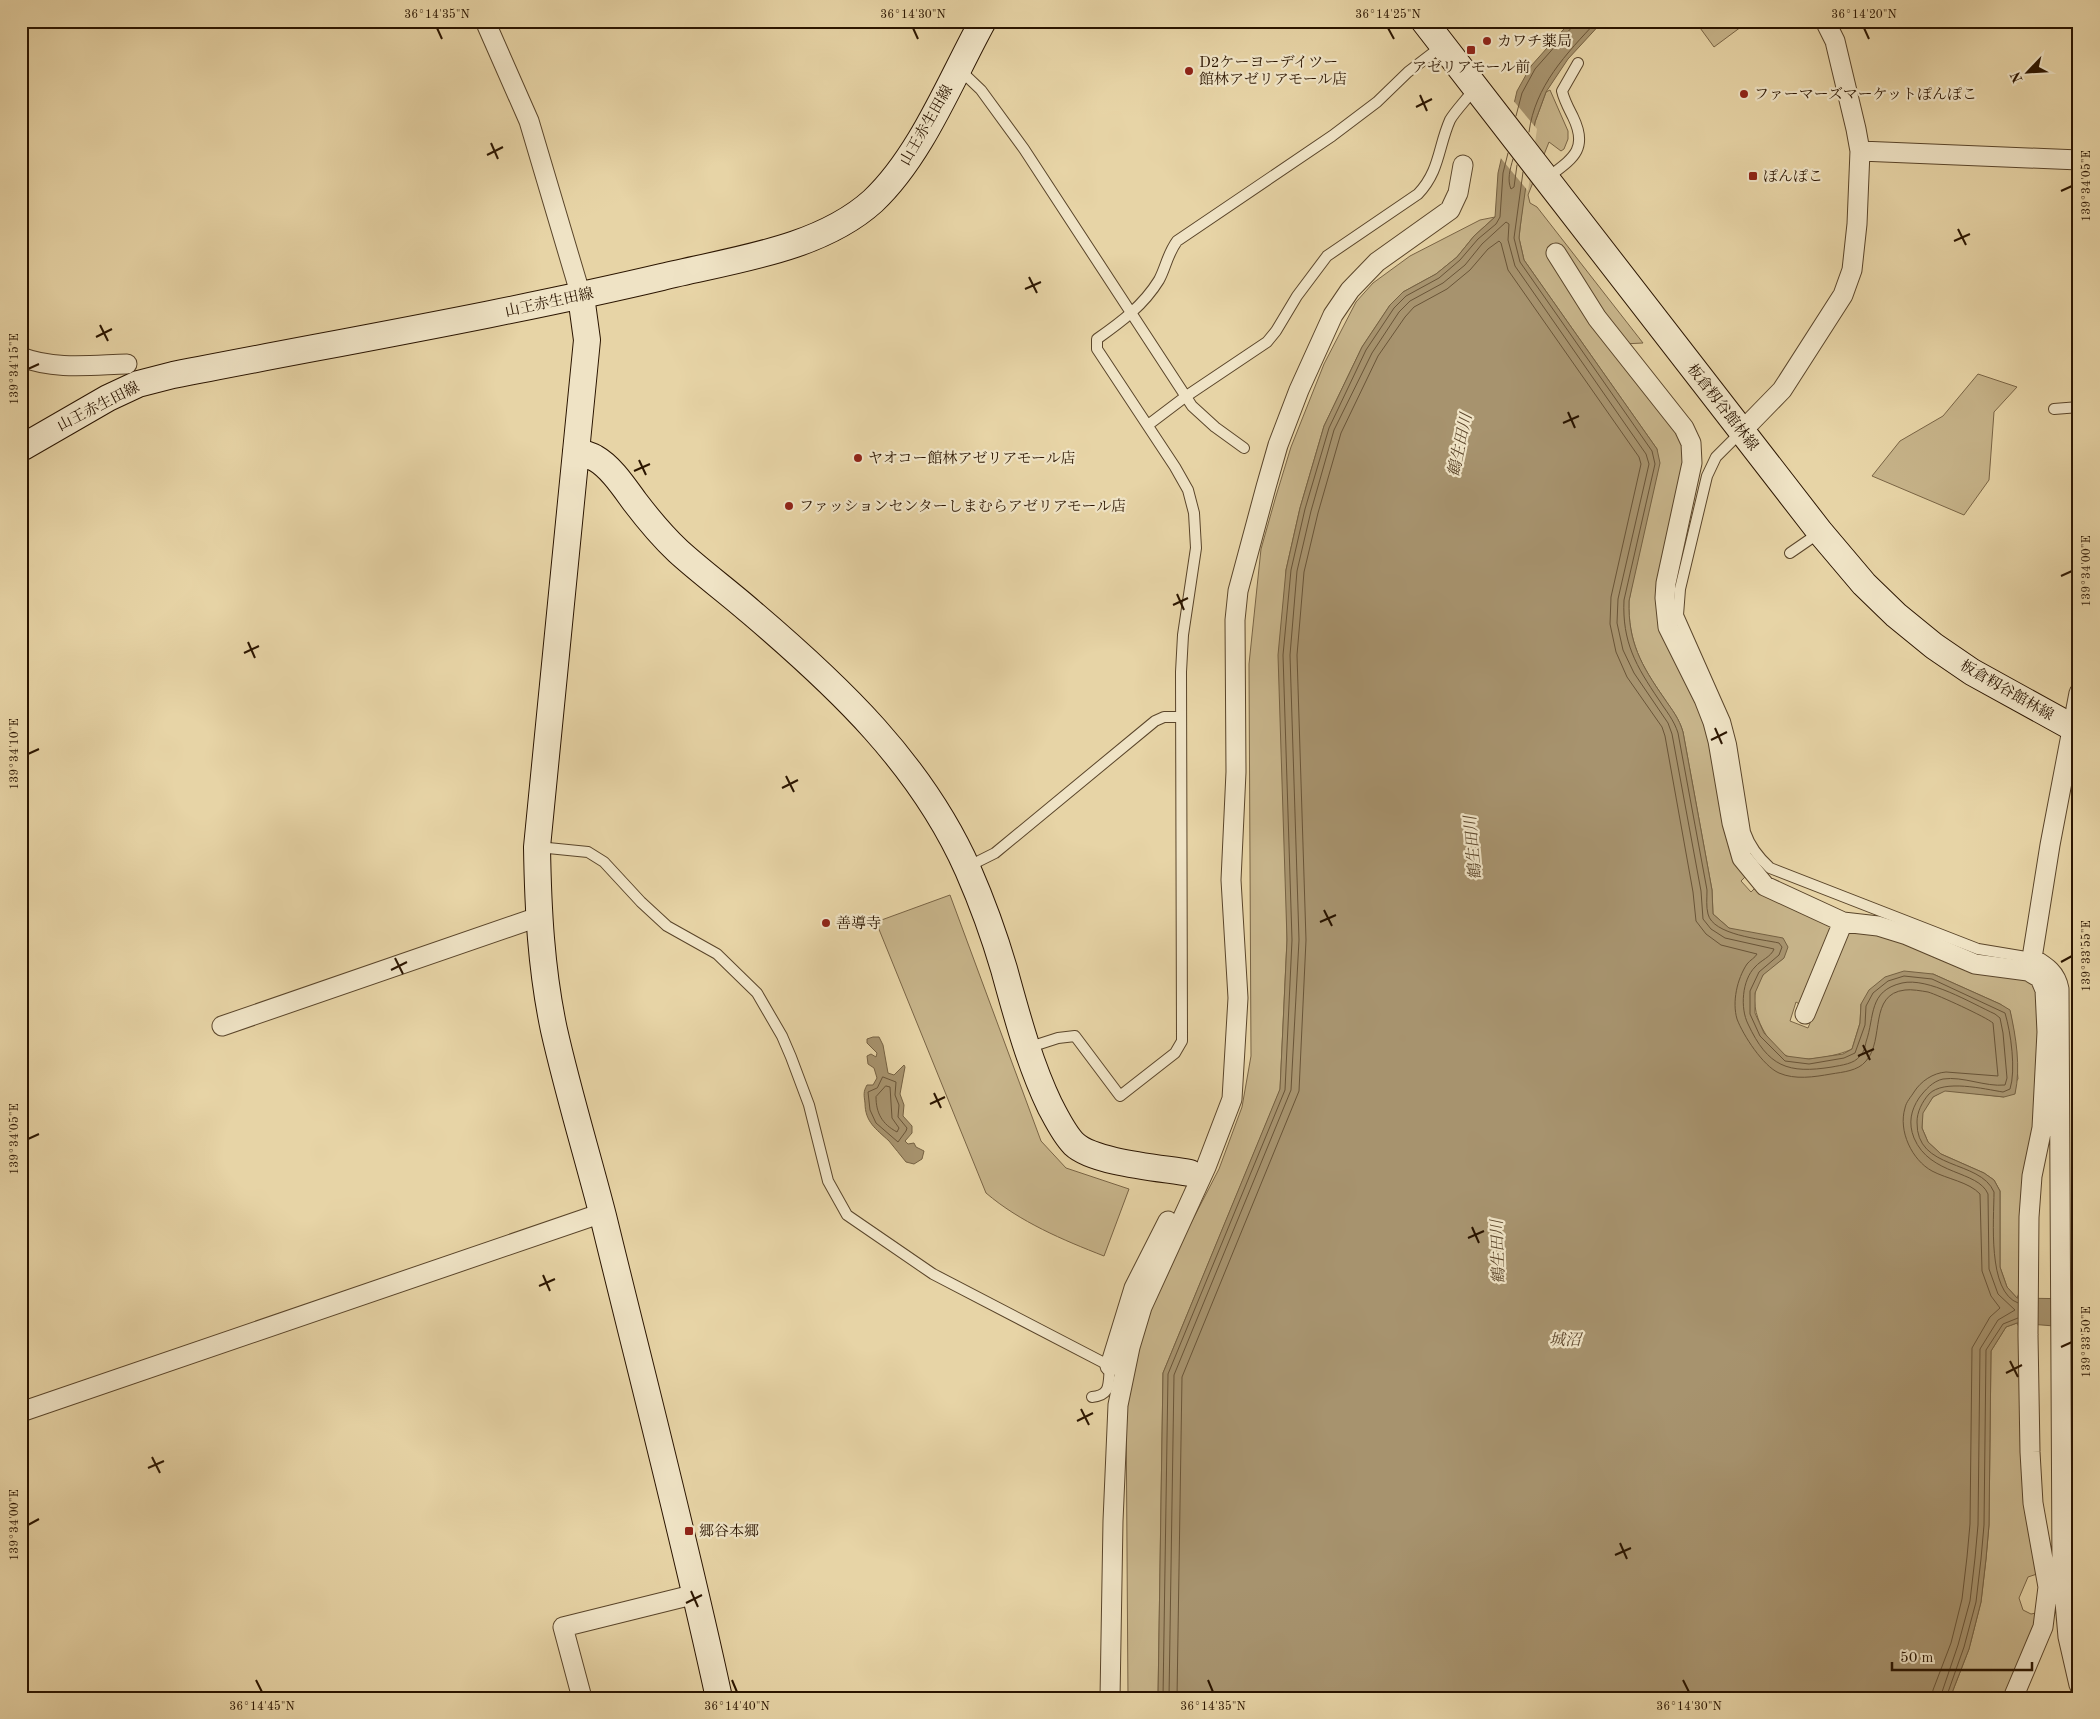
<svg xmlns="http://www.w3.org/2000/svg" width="2100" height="1719" font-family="'Old Standard TT','Noto Serif JP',serif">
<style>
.green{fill:#c7b48a;stroke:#796445}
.water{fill:#a7936e;stroke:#756142}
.pier{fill:#e7d4a6}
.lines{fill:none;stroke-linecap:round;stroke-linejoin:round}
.shore{stroke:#695437;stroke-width:1}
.lane-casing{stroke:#5a452a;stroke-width:12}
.street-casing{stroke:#5a452a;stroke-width:21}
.secondary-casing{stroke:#2b1500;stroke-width:28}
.lane{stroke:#efe3c5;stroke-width:10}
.street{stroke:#efe3c5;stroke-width:19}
.secondary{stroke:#efe3c5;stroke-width:26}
.ticks{fill:none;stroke:#2b1500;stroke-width:2}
.poi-dot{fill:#8f2418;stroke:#efe3c5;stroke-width:2}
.labels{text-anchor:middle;stroke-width:4.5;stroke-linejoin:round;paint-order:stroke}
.poi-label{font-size:15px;fill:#2b1500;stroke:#efe3c5;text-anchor:start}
.street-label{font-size:15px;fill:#2b1500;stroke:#efe3c5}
.water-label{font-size:16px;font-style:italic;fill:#5d472c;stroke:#efe3c5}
.neatline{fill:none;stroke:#2b1500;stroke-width:2}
.ticks-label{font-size:12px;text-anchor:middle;fill:#2b1500}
</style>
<rect width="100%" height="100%" fill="#e7d4a6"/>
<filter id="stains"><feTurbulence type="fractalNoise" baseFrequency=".004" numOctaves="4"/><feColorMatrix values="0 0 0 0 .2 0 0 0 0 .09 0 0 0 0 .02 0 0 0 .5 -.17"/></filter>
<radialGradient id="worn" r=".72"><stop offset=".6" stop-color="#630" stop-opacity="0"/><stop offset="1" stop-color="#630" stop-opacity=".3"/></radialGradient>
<path class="green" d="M1695,21H1749L1714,47Z
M1550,90L1568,131V139L1564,149L1561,151L1549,142L1528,195L1530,203L1537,207L1643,343L1623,344L1673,425L1687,455L1663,575L1707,726L1747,875L1741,881L1751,892L1757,886L1837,923L1801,1005L1796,1002L1790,1021L1808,1028L1849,926L2022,974L2037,986L2039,1077L2019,1293L2017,1298L2007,1287L2000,1267V1191L1994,1180L1984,1173L1941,1154L1928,1142L1922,1128V1113L1933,1097L1945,1090L2004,1097L2018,1079L2014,1032L2010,1011L2000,1004L1933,974L1861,1004L1860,1023L1852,1049C1838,1056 1799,1064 1785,1055C1762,1039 1743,999 1763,975C1768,968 1778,963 1784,958L1729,928L1713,914L1712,890L1683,732C1679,718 1672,710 1664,698C1641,665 1628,642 1629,601L1657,449L1524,260L1519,238L1526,174L1535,122L1546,92Z
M1495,217L1474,236L1457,257L1436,274L1403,292L1390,305L1362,347L1324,426L1300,508L1286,570L1287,940L1280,1090L1163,1373L1158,1698H1128L1126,1401L1139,1338L1166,1271L1219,1169L1242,1107L1251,1056L1249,664L1261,549L1276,496L1291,447L1324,364L1356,302L1373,283L1410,256L1480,220Z
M1978,374L2017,387L1994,412L1989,480L1964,515L1872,476L1900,441L1943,416Z
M950,895L1041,1141L1066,1168L1129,1189L1104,1256C1063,1240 1020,1222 986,1193L876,922Z
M2017,1323L2021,1331L2040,1573L2028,1577L2019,1598L2023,1610L2031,1614L2041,1612L2006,1698H1950L1969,1649L1981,1602L1986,1559L1989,1525L1991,1351L2006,1327Z"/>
<path class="water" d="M1571,21H1603L1568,59L1546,92L1535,122L1520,228L1519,238L1524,260L1657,449L1660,463L1629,601C1628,642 1641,665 1664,698C1672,710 1679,718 1683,732L1712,890L1713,914L1729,928L1783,938L1788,947L1784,958L1763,975L1755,993V1013L1764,1033L1786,1056L1809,1059L1843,1054L1852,1049L1860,1023L1861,1004L1869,990L1885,977L1904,971L1933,974L2000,1004L2010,1010C2016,1037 2021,1067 2015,1094L2004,1097L1945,1091L1933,1097L1923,1113L1922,1128L1928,1142L1941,1154L1984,1173L1994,1180L2000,1191V1267L2007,1287L2017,1298L2079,1299V1328L2017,1323L2006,1327L1991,1351L1989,1525L1986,1559L1981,1602L1969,1649L1950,1698H1158L1163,1373L1280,1089L1287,940L1278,655L1286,570L1300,508L1324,426L1362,347L1390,305L1403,292L1436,274L1457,257L1474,236L1495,217L1498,173L1517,91L1531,66Z
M873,1037H879L883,1045L888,1073L894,1075L904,1065L905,1067L900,1094L904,1105L903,1116L912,1126V1133L905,1141L908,1144L914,1143L916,1147L924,1151L922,1159L914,1164L906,1162C900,1155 895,1148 889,1141C876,1129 865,1122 865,1103C864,1095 863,1092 867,1085H873L877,1078L874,1068L868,1064L867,1056L871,1054L876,1057L877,1053L867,1043V1039Z"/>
<path class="pier" d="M1512,99L1537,129L1528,191L1499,156Z"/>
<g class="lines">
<path class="shore" d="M1516,116L1522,93L1535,69L1573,26L1574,21
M1529,132C1535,86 1566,54 1597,21
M1513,159C1510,169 1507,180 1511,189L1514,187L1517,165
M1523,172L1514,238L1520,262L1652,451L1655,464L1624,600C1622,642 1636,666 1659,700C1666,711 1674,720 1678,733L1707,890C1707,898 1706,907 1708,914C1713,935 1761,939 1779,943L1782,947L1779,955L1759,972L1750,991V1014L1760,1036L1785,1061L1809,1064L1844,1058L1855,1053L1865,1025L1866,1006L1873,993L1888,981L1904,976L1932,979L2005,1013C2011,1033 2016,1070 2010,1089L2003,1092C1984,1089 1944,1079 1929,1094C1922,1102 1917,1112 1917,1122C1916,1171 1980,1159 1994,1192C1994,1219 1987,1292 2018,1303
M883,1077L896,1082L895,1095L899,1105L898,1117L907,1128L906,1131L898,1142L876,1123L870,1110L868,1092L877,1088Z
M886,1086L890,1087L892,1118L899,1128L897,1132C882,1124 876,1113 876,1097Z
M1163,1698L1168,1374L1285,1090L1292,940L1283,655L1291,570L1305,509L1329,428L1366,350L1394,308L1406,296L1439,278L1460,260L1478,239L1496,224L1500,217L1503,173L1508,153
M1169,1698L1174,1375L1291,1090L1299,940L1290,655L1297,571L1311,511L1334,430L1372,353L1399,312L1410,301L1443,283L1465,265L1482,244L1506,222L1509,224L1508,240L1515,266L1646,454L1649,464L1618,599L1617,623L1623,650L1634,673L1668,723L1672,734L1701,891L1703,919L1711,929L1725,938L1774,949C1771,957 1761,960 1755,967C1742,980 1740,1008 1748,1024C1768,1067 1788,1074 1832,1067C1842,1065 1854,1064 1860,1056C1864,1052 1865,1047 1866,1042C1875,1016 1868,991 1902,983C1928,977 1971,1003 1995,1014L2000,1018L2003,1033L2007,1078L2005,1085C1985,1087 1963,1076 1943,1079C1933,1081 1925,1090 1919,1098C1911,1110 1908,1123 1914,1138C1930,1176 1978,1170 1988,1194L1989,1269L1998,1294L2015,1310L1998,1320L1980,1349L1978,1525L1975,1558L1970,1601L1958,1645L1940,1698
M1177,1698L1182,1377L1299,1091L1306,940L1297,655L1304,572L1318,513L1341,433L1378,356L1405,317L1414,307L1447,289L1470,270L1488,249L1499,241L1501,243L1508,270L1639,457L1641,464L1611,597L1610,624L1616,652L1627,677L1662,727L1665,736L1693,892L1696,921L1706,934L1721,945L1757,954C1755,958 1750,960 1747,964C1737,979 1732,1002 1737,1019C1743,1035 1763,1066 1779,1073C1795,1080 1814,1077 1831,1074C1843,1072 1858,1071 1866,1061C1885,1040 1868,994 1905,990C1911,989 1922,991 1928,992C1938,995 1986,1017 1993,1023L1998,1076L1946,1072C1933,1073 1921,1081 1914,1092C1911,1097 1906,1102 1905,1108C1898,1131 1912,1160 1932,1171C1947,1179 1969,1182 1980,1194L1982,1271L1991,1296L2000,1308L1990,1317L1972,1348L1970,1524L1967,1557L1962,1599L1951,1643L1933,1690L1932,1698
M1946,1698L1964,1647L1976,1602L1981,1559L1984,1525L1986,1350L2003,1324L2018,1318"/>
<defs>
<path id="lane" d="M959,69L981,90L1024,149L1192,406L1215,427L1244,448
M1547,178C1572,159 1589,150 1573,117C1569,109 1564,100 1562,91L1578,63
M2054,409L2079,407
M1148,425L1185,397L1267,342L1276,331L1297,296L1327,256L1418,194C1440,171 1438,147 1450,120C1455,111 1468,98 1474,89
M1742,431L1716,457L1707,476L1680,589L1678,615L1725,721L1731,744L1745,832C1750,847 1758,857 1770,868L1978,949L2032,958
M1790,553L1819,533
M538,847L588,852L604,862L641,902L667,926L717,954L757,993L782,1036L791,1057L809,1105L828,1181L847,1215L933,1274L1110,1366C1108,1383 1112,1395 1092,1397
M967,867L995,853L1155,721L1164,717H1180
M1027,1048L1058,1038L1075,1036L1120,1096L1175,1053L1182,1041L1181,672L1183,635L1196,548L1194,513L1188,490L1175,467L1097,349V339C1121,322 1143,306 1159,280C1166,267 1167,255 1177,241L1332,136L1377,102L1408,72L1442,46
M2060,1482L2079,1484"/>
<path id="street" d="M485,21L529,121L581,296
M1860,151L2079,160
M1556,253L1597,318L1684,428L1691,443L1692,463L1666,583L1665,598L1668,627L1704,699L1713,722L1718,741L1732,823L1742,858L1765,886L1843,922L1878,926L1907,935L1975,964L2028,971L2040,978L2045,990L2047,1032L2042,1128L2032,1176L2029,1217L2028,1335L2030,1452L2033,1503L2048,1587L2043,1627L2013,1698
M21,357C55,370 91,365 127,364
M1742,431L1782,390L1843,295L1852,270L1857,224L1860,151L1856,129L1835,41L1825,21
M2079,693L2050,845L2032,958C2045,966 2056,972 2059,989L2062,1567L2068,1637L2079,1685
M1805,1014L1843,922
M222,1026L538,917
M1110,1366L1134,1288L1168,1221
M21,1412L602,1213
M582,1698L563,1627L696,1594
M1110,1698L1113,1521L1118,1405L1130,1347L1142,1307L1206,1167L1232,1099L1238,998L1231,880L1236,772L1235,620L1238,591L1266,487L1278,445L1299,390L1333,315L1350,290L1377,262L1450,210L1458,193L1463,165"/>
<path id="secondary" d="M1424,21L1820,532L1864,584L1896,615L1934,646L1972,672L2079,731
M581,296L587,340L537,847C538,908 541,969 554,1030C568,1092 587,1154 603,1216C642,1376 684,1536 719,1698
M21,444L23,447L108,398L138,384L173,375C336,343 500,315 662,277C731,260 819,250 873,201C921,156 951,79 983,21
M576,451C582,453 589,455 595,458C611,467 624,487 635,502C648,519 662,536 678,551C701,572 727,591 751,612C838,686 921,764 968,870C982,902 994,935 1004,969C1017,1016 1029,1062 1050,1106C1057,1119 1064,1134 1074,1144C1094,1163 1162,1168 1190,1173"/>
</defs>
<use href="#lane" class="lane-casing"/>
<use href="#street" class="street-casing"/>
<use href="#secondary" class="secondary-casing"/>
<use href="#lane" class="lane"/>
<use href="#street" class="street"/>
<use href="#secondary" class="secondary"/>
</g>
<path class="ticks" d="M437,28L442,39M913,28L918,39M1388,28L1394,39M1864,28L1869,39M1420,95L1427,111M1416,107L1432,99M491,143L498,159M487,155L503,147M2061,191L2072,186M1958,229L1966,245M1954,241L1970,234M1029,277L1037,293M1025,289L1041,282M100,325L108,341M96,337L112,329M28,369L39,364M1568,412L1575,428M1563,423L1579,416M639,460L646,475M634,471L650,464M2061,576L2072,571M1177,594L1184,610M1173,605L1188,598M248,642L255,658M244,653L259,646M1715,728L1722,744M1711,740L1727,732M28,754L39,749M786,776L794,792M782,788L798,780M1324,910L1332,926M1320,922L1336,915M395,958L403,974M2061,962L2072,956M391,970L407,962M1863,1045L1870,1060M1858,1056L1874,1049M934,1093L941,1108M930,1104L945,1097M28,1139L39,1134M1472,1227L1479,1243M1468,1238L1484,1231M543,1275L550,1291M539,1286L555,1279M2061,1347L2072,1342M2010,1361L2018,1377M2006,1373L2022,1365M1081,1409L1089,1425M1077,1421L1093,1413M152,1457L160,1473M148,1468L164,1461M28,1525L39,1519M1620,1543L1627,1559M1615,1555L1631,1548M691,1591L698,1607M686,1603L702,1595M256,1680L262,1692M732,1680L737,1692M1208,1680L1213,1692M1683,1680L1689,1692"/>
<g class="poi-dot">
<circle cx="1487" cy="41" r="5"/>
<rect x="1466" y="45" width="10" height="10" rx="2.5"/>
<circle cx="1189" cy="71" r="5"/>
<circle cx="1744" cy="94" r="5"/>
<rect x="1748" y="171" width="10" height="10" rx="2.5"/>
<circle cx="858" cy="458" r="5"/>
<circle cx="789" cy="506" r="5"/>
<circle cx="826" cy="923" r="5"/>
<rect x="684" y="1526" width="10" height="10" rx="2.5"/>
</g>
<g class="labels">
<g class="poi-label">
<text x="1497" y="46">カワチ薬局</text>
<text x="1199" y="67">D2ケーヨーデイツー<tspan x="1199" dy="17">館林アゼリアモール店</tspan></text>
<text x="1471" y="72" text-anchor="middle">アゼリアモール前</text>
<text x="1754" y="99">ファーマーズマーケットぽんぽこ</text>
<text x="1763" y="181">ぽんぽこ</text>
<text x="868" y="463">ヤオコー館林アゼリアモール店</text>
<text x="799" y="511">ファッションセンターしまむらアゼリアモール店</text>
<text x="836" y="928">善導寺</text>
<text x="699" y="1536">郷谷本郷</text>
</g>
<g class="street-label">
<text transform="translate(926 125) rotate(-60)" y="5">山王赤生田線</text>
<text transform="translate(549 302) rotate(-12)" y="5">山王赤生田線</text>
<text transform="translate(98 406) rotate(-27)" y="5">山王赤生田線</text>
<text transform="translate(1723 407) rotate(52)" y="5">板倉籾谷館林線</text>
<text transform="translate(2007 690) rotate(30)" y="5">板倉籾谷館林線</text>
</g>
<g class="water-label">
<text transform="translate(1459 445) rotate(-78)" y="6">鶴生田川</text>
<text transform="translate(1472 848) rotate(-95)" y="6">鶴生田川</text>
<text transform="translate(1497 1252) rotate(-92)" y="6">鶴生田川</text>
<text x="1565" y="1345">城沼</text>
</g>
</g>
<rect width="2100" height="1719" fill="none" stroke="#e7d4a6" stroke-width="55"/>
<g transform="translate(2028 72) rotate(245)" stroke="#efe3c5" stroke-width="4" paint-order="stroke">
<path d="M0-4L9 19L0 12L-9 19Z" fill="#2b1500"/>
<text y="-8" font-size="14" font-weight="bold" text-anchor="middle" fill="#2b1500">N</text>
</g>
<path d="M1892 1662v8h140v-8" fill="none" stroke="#2b1500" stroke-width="2.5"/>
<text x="1900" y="1662" font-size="15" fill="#2b1500" stroke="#efe3c5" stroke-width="4" paint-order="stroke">50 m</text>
<rect x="28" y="28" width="2044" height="1664" class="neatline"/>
<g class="ticks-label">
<text x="437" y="18">36°14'35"N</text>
<text x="913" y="18">36°14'30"N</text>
<text x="1388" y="18">36°14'25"N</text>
<text x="1864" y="18">36°14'20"N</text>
<text transform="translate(2086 186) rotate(-90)" y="4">139°34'05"E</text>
<text transform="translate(14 369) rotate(-90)" y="4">139°34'15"E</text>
<text transform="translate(2086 571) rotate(-90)" y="4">139°34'00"E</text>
<text transform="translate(14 754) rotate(-90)" y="4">139°34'10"E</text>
<text transform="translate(2086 956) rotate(-90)" y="4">139°33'55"E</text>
<text transform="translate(14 1139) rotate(-90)" y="4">139°34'05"E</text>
<text transform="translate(2086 1342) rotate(-90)" y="4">139°33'50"E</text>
<text transform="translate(14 1525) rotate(-90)" y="4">139°34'00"E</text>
<text x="262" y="1710">36°14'45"N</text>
<text x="737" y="1710">36°14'40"N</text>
<text x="1213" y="1710">36°14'35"N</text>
<text x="1689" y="1710">36°14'30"N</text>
</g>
<rect width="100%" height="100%" filter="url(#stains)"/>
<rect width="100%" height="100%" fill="url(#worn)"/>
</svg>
